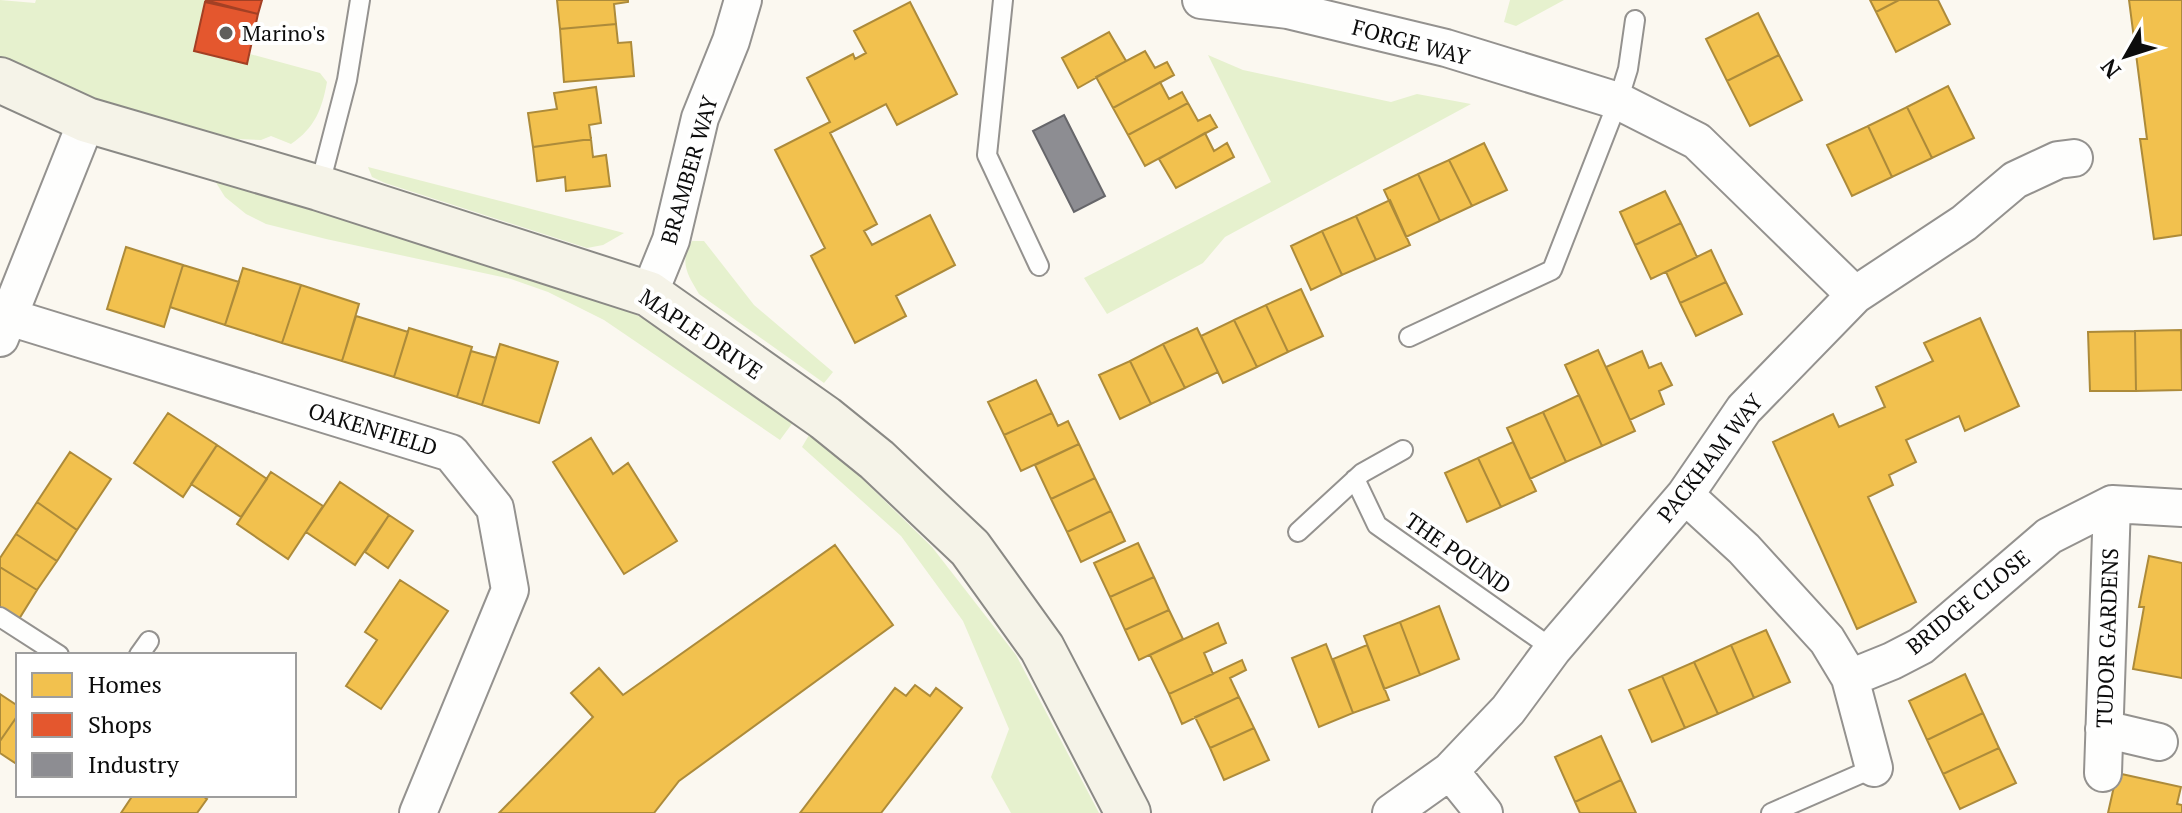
<svg xmlns="http://www.w3.org/2000/svg" width="2182" height="813" font-family="'PT Serif',serif">
<style>
.green{fill:#e6f1ce}
.homes{fill:#f2c14e;stroke:#ad8b3a;stroke-width:2}
.shops{fill:#e4572e;stroke:#a34024;stroke-width:2}
.industry{fill:#8d8d92;stroke:#66666a;stroke-width:2}
.lines{fill:none;stroke-linecap:round;stroke-linejoin:round}
.lane-casing{stroke:#94928f;stroke-width:22}
.street-casing{stroke:#94928f;stroke-width:40}
.secondary-casing{stroke:#8a8985;stroke-width:48}
.lane{stroke:#fefefd;stroke-width:18}
.street{stroke:#fefefd;stroke-width:36}
.secondary{stroke:#f5f3e8;stroke-width:44}
.poi-dot{fill:#605f5c;stroke:#fff;stroke-width:3}
.labels{text-anchor:middle;stroke-width:8;stroke-linejoin:round;paint-order:stroke}
.poi-label{font-size:22px;fill:#0c0c0c;stroke:#fff;text-anchor:start}
.street-label{font-size:22px;fill:#0c0c0c;stroke:#fff}
</style>
<rect width="100%" height="100%" fill="#fbf8f0"/>
<path class="green" d="M0,0L35,3L36,0H205L194,51L247,64L250,54L320,73L327,82C322,109 315,128 291,144L271,136L261,140L188,137L0,65Z
M1510,0H1564L1516,26L1504,22Z
M1208,55L1243,70L1391,102L1417,94L1471,104L1225,237L1203,263L1107,314L1084,278L1271,182Z
M368,167L624,233L603,245L587,248L385,183L372,177Z
M216,175L619,306L673,334L794,421L780,440L604,320L548,292L511,279L326,239L266,224L246,214L225,197L215,181Z
M692,241H704L754,305L833,372L824,383L699,294C687,274 679,262 692,241Z
M812,430L932,547L1016,655L1099,813H1011L991,777L1009,729L963,621L901,536L802,447Z"/>
<path class="homes" d="M557,0H628V2L614,4L616,24L560,29Z
M1870,0H1899L1876,12Z
M1899,0H1938L1950,24L1896,52L1876,12Z
M2129,0H2182V235L2154,239L2140,139H2147Z
M910,2L957,94L897,125L886,104L830,133L877,224L864,231L872,245L930,215L955,265L896,296L906,316L855,343L811,256L825,248L775,150L830,122L807,78L853,54L855,59L866,53L854,31Z
M1758,13L1779,55L1727,81L1706,39Z
M616,24L618,43L631,42L634,76L564,82L560,29Z
M1109,32L1126,61L1078,88L1062,58Z
M1145,51L1155,68L1167,62L1174,75L1113,108L1096,77Z
M1779,55L1802,100L1750,126L1727,81Z
M1160,82L1169,99L1182,92L1188,103L1128,135L1113,108Z
M1948,86L1974,138L1932,158L1907,107Z
M596,87L601,123L589,125L591,139L533,147L528,113L557,109L554,93Z
M1188,103L1198,121L1210,115L1217,127L1145,166L1128,135Z
M1907,107L1932,158L1892,177L1868,126Z
M1868,126L1892,177L1852,196L1827,145Z
M1205,133L1214,151L1227,143L1234,157L1176,188L1159,159Z
M591,139L593,157L606,155L610,186L566,191L565,177L537,181L533,147Z
M1484,143L1507,190L1472,206L1449,160Z
M1449,160L1472,206L1440,221L1418,174Z
M1418,174L1440,221L1406,237L1384,190Z
M1665,191L1681,223L1635,245L1620,212Z
M1390,200L1410,245L1376,260L1356,216Z
M1356,216L1376,260L1342,275L1322,231Z
M1681,223L1697,257L1651,279L1635,245Z
M1322,231L1342,275L1311,290L1291,246Z
M126,247L183,265L164,327L107,309Z
M1711,250L1726,282L1680,303L1666,272Z
M183,265L239,282L225,325L170,307Z
M243,268L301,285L282,343L225,325Z
M1726,282L1742,314L1696,336L1680,303Z
M301,285L359,304L342,361L282,343Z
M1301,289L1323,336L1288,352L1266,305Z
M1266,305L1288,352L1257,367L1234,320Z
M356,316L408,332L394,377L342,361Z
M1980,318L2019,406L1965,431L1959,416L1906,440L1916,462L1889,475L1893,485L1868,497L1916,602L1857,629L1773,442L1833,414L1839,427L1885,407L1876,387L1933,361L1924,343Z
M1234,320L1257,367L1223,383L1201,336Z
M409,328L472,347L457,397L394,377Z
M1197,328L1218,372L1185,388L1163,344Z
M2181,330L2182,390L2136,391L2135,331Z
M2135,331L2136,391H2090L2088,332Z
M500,344L558,362L539,423L482,405Z
M1163,344L1185,388L1151,404L1130,361Z
M1598,350L1635,431L1602,446L1565,365Z
M471,351L496,358L482,405L457,397Z
M1642,351L1649,368L1661,363L1672,385L1659,391L1664,404L1630,420L1606,367Z
M1130,361L1151,404L1120,419L1099,375Z
M1036,380L1052,413L1004,435L988,402Z
M1579,395L1602,446L1566,462L1543,412Z
M1543,412L1566,462L1530,479L1507,428Z
M168,413L217,445L183,497L134,463Z
M1052,413L1058,426L1068,421L1079,444L1021,471L1004,435Z
M591,438L613,474L628,463L677,541L624,574L553,462Z
M1513,442L1536,491L1501,507L1478,458Z
M1079,444L1095,478L1051,499L1035,465Z
M217,445L267,479L241,517L191,484Z
M70,452L111,479L77,530L37,502Z
M1478,458L1501,507L1467,522L1445,473Z
M271,472L323,506L288,559L237,524Z
M1095,478L1111,511L1067,532L1051,499Z
M340,482L389,515L355,565L306,532Z
M37,502L77,530L57,561L16,534Z
M1111,511L1125,541L1081,562L1067,532Z
M389,515L413,531L388,568L365,552Z
M16,534L57,561L37,590L0,567V558Z
M1138,543L1154,577L1110,597L1094,563Z
M835,545L893,625L679,781L654,813H499L593,717L571,693L599,668L623,695Z
M2149,556L2182,563V678L2133,669L2144,607H2139Z
M0,567L37,590L19,619L0,607Z
M1154,577L1169,610L1125,630L1110,597Z
M400,580L448,611L381,709L346,686L377,640L365,632Z
M1439,606L1459,659L1420,675L1400,622Z
M1169,610L1183,639L1139,660L1125,630Z
M1400,622L1420,675L1384,689L1364,636Z
M1218,623L1226,643L1204,653L1213,674L1169,694L1150,655Z
M1766,630L1790,682L1754,698L1731,645Z
M1326,644L1353,713L1319,727L1292,658Z
M1367,645L1389,700L1353,713L1333,659Z
M1731,645L1754,698L1718,714L1694,662Z
M1242,660L1246,670L1230,678L1239,697L1182,724L1169,694Z
M1694,662L1718,714L1685,728L1662,676Z
M1965,674L1983,713L1927,740L1909,701Z
M1662,676L1685,728L1652,742L1629,690Z
M915,685L930,696L936,688L962,708L881,813H800L895,688L906,696Z
M0,694L18,706V715L0,741Z
M1239,697L1254,728L1210,748L1195,717Z
M1983,713L1999,748L1943,774L1927,740Z
M18,715V765L0,753V741Z
M1254,728L1269,760L1224,780L1210,748Z
M1601,736L1621,780L1575,802L1555,757Z
M1999,748L2016,783L1960,809L1943,774Z
M2117,773L2181,787L2177,804L2182,805V813H2108Z
M1621,780L1636,813H1580L1575,802Z
M133,795H201L207,799L197,813H121Z"/>
<path class="shops" d="M205,0H262L258,14Z
M205,2L258,14L247,64L194,51Z"/>
<path class="industry" d="M1064,115L1105,196L1074,212L1033,131Z"/>
<g class="lines">
<defs>
<path id="lane" d="M1003,0L987,155L1039,266
M319,188L347,80L360,0
M1409,337L1552,270L1618,101L1628,69L1635,20
M1355,479L1377,525L1553,649
M1298,532L1362,473L1403,450
M0,617L59,655
M139,655L149,641
M1771,813L1874,768"/>
<path id="street" d="M1201,0L1288,10L1446,48L1618,101L1697,141L1855,295
M649,294L671,240L700,118L731,41L743,0
M9,317L451,453L495,508L510,590L418,813
M0,338L87,120
M1685,495L1744,549L1827,640L1850,678L1874,768
M1850,678L1892,661L1921,646L2049,536L2112,504L2182,508
M2104,729L2159,742
M1450,771L1484,813
M2103,773L2112,504
M1391,813L1450,771L1508,710L1553,649L1685,495L1744,409L1855,295L1964,223L2015,180L2058,160L2074,158"/>
<path id="secondary" d="M0,80L87,120L319,188L649,294L825,418L877,460L970,548L1042,648L1128,813"/>
</defs>
<use href="#lane" class="lane-casing"/>
<use href="#street" class="street-casing"/>
<use href="#secondary" class="secondary-casing"/>
<use href="#lane" class="lane"/>
<use href="#street" class="street"/>
<use href="#secondary" class="secondary"/>
</g>
<circle class="poi-dot" cx="226" cy="33" r="8"/>
<g class="labels">
<g class="poi-label">
<text x="242" y="41">Marino's</text>
</g>
<g class="street-label">
<text transform="translate(1411 42) rotate(15)" y="8">FORGE WAY</text>
<text transform="translate(689 170) rotate(-74)" y="8">BRAMBER WAY</text>
<text transform="translate(701 334) rotate(34)" y="8">MAPLE DRIVE</text>
<text transform="translate(373 429) rotate(17)" y="8">OAKENFIELD</text>
<text transform="translate(1710 458) rotate(-52)" y="8">PACKHAM WAY</text>
<text transform="translate(1458 553) rotate(35)" y="8">THE POUND</text>
<text transform="translate(1968 602) rotate(-39)" y="8">BRIDGE CLOSE</text>
<text transform="translate(2107 638) rotate(-88)" y="8">TUDOR GARDENS</text>
</g>
</g>
<rect x="16" y="653" width="280" height="144" fill="#ffffff" stroke="#9e9e9e" stroke-width="2"/>
<rect x="32" y="673" width="40" height="24" fill="#f2c14e" stroke="#9e9e9e" stroke-width="2"/>
<text x="88" y="693" font-size="24" fill="#0c0c0c">Homes</text>
<rect x="32" y="713" width="40" height="24" fill="#e4572e" stroke="#9e9e9e" stroke-width="2"/>
<text x="88" y="733" font-size="24" fill="#0c0c0c">Shops</text>
<rect x="32" y="753" width="40" height="24" fill="#8d8d92" stroke="#9e9e9e" stroke-width="2"/>
<text x="88" y="773" font-size="24" fill="#0c0c0c">Industry</text>
<g transform="translate(2126 56) rotate(231)" stroke="#ffffff" stroke-width="6" paint-order="stroke">
<path d="M0-6L14 30L0 20L-14 30Z" fill="#0c0c0c"/>
<text y="-12" font-size="22" font-weight="bold" text-anchor="middle" fill="#0c0c0c">N</text>
</g>
</svg>
